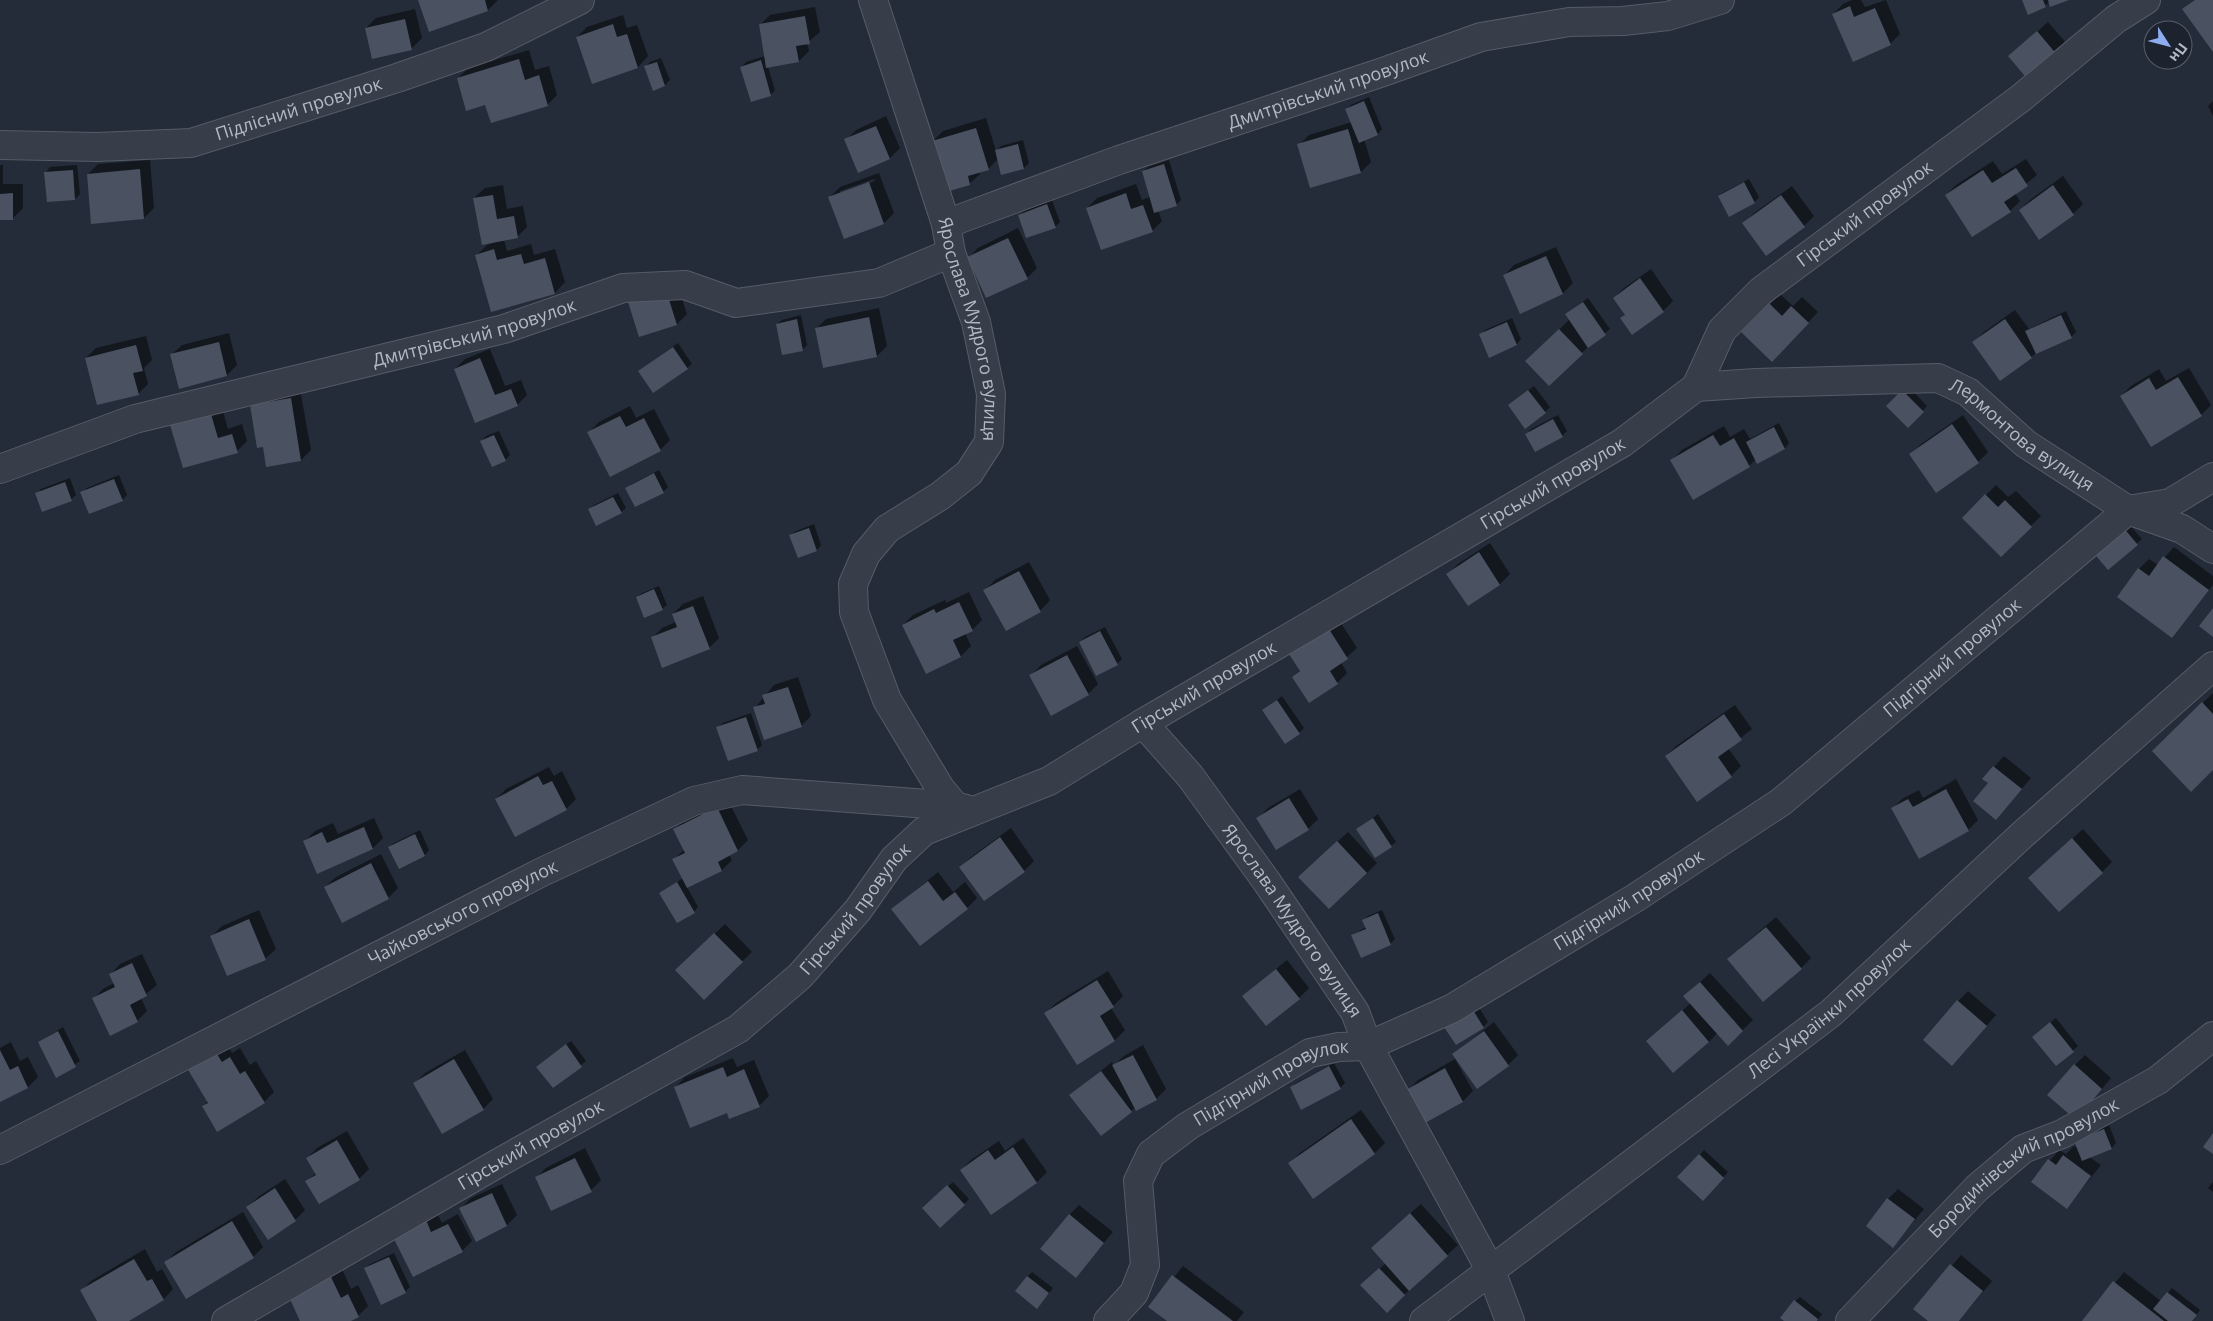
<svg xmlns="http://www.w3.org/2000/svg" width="2213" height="1321" font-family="'Open Sans',sans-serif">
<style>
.shadow{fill:#0007;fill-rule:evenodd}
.building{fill:#4a5262}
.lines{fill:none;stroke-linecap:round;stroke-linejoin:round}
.minor-casing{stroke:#565c67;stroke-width:30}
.minor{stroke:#373e4a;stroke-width:28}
.labels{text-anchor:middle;stroke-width:5;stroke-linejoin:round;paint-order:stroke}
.street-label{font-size:18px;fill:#b3b9c5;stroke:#1d232e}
</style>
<rect width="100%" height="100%" fill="#242c39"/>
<path class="shadow" d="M419,0H498L488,10Z
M1852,0H1861L1865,7L1886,0L1900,34L1890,44L1833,14L1843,4Z
M2023,0H2067L2050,1L2045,6Z
M815,7L820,32L807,43L809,51L799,61L768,67L775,90L770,95L742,67L746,62L765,56L760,25L770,15Z
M415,9L422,38L412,48L366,28L376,18Z
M623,15L627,28L637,25L648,56L638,67L593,82L577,37L587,27Z
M2048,22L2068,45L2058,55L2010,56Z
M529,50L535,70L549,66L557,95L547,105L486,103L458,78L468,68Z
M661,58L670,80L665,85L653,89L645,67L650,62Z
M1369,97L1382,129L1378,134L1364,139L1371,162L1361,172L1299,145L1309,135L1352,122L1346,110L1351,105Z
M2213,101V116L2208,106Z
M886,116L900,148L890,158L846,140L856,130Z
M986,118L996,151L1001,146L1023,140L1029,163L1024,168L1002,173L998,159L988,169L979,172L980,174L969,184L933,141L943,131Z
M2026,159L2037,175L2015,193L2020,201L2010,211L1946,195L1956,185L1993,161L2002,174Z
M150,160L154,208L144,218L88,174L98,164Z
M1169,160L1181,200L1176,205L1158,210L1162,221L1152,231L1087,208L1097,198L1136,184L1142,200L1150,197L1143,171L1148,167Z
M0,165H3V184H23V208L13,218L0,219Z
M77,165L80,194L75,199L46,172L50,167Z
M879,173L894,213L884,223L830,197L840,187ZM874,179L875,181L840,194V191Z
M2063,176L2083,204L2073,214L2020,210L2030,200Z
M1749,179L1759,197L1755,202L1730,216L1719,196L1724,192Z
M503,185L507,209L523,206L527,227L517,237L504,239L507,251L531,244L534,255L555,249L565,282L555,293L492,310L477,255L487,245L493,243L474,198L485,188Z
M1792,186L1814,216L1804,226L1744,223L1754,213Z
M1052,200L1060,222L1055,227L1019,216L1024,211Z
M1018,228L1037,268L1027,278L968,258L978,248Z
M1556,247L1573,283L1563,293L1504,276L1514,265Z
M1651,269L1673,301L1663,311L1622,318L1626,314L1614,298L1624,288Z
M676,281L687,314L677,324L640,336Z
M1780,294L1793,306L1802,297L1818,312L1782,350L1743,332Z
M1588,298L1610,329L1589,346L1549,385L1527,361L1570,319L1566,314Z
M879,308L887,346L877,356L824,367L816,329L826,319Z
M2015,310L2029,329L2066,311L2076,332L2071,337L2036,353L2031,357L1974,342L1984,332Z
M801,315L807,345L802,350L777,324L782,320Z
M1512,318L1521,339L1517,344L1490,356L1481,335L1485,330Z
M229,333L237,365L227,375L180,387L171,355L182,345Z
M146,336L152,360L144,368L148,384L138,394L86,358L96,348Z
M678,343L692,364L687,368L639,371Z
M490,349L505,386L521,380L527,395L517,405L476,421L455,369L465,359Z
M2189,368L2211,405L2201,415L2121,396L2131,386L2159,369L2166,381Z
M1534,386L1550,407L1545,412L1514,401Z
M1908,386L1927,406L1908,426L1888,406Z
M300,389L311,450L301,460L264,446L251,405L261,395Z
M221,404L228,429L242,424L247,441L237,451L172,426L182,416Z
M630,406L636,418L654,409L670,440L660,450L589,432L599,422Z
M1558,415L1567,431L1562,436L1527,434L1531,429Z
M1963,415L1988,452L1978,462L1911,454L1921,444Z
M1779,423L1789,443L1785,448L1758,462L1756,459L1749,466L1694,498L1672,460L1682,450L1724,426L1730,437L1744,429L1750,439Z
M499,431L510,455L505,460L482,441L486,436Z
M659,470L668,487L663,492L627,488L632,484Z
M119,475L127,495L122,500L82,493L87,488Z
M70,478L76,495L71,499L37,494L41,489Z
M1996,485L2008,497L2016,491L2041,516L2001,555L1963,518Z
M618,493L626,508L621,512L590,510L594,505Z
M2127,522L2142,539L2109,568Z
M814,524L821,545L817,550L799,556L791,535L796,531Z
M1490,543L1510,574L1500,584L1468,604L1448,574L1458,564Z
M2174,547L2213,576V585L2172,636L2139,569L2149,559L2158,565Z
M1029,562L1050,600L1040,611L1006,629L985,590L995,580Z
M659,586L667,605L662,609L637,597L642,593Z
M969,592L982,620L972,630L965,633L971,646L961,656L926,673L903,625L913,615L945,600L946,603Z
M703,596L719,638L709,648L652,638L662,628L676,622L673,614L683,604Z
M1337,617L1357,648L1341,662L1347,673L1337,683L1293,677L1301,669Z
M1105,627L1122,659L1117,664L1080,642L1085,637Z
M1077,646L1098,684L1088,694L1031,675L1041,665Z
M798,677L811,716L801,726L755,708L774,685Z
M2213,693V768L2153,751Z
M1282,696L1304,728L1299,733L1263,711Z
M1735,705L1752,729L1728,748L1741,766L1731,776L1666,756L1676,746Z
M751,713L762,745L757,750L718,727L723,723Z
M2004,756L2031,778L1996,819L1989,783L1984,778Z
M549,767L554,776L562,771L576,799L566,809L496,799L506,789Z
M1956,779L1978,820L1968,830L1919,857L1892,809L1902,799L1919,790L1923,798Z
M1300,789L1318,819L1308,829L1258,818L1268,808Z
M727,798L748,840L738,850L729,855L732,860L722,870L687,887L698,907L694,912L661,893L683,878L674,859L685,849L675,829L685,819Z
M1378,814L1396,842L1391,846L1358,829Z
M374,818L383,838L373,848L318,872L305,841L315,831L333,823L338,834Z
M1011,828L1034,861L1024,871L984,900L961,867L971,857Z
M2083,829L2112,862L2102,872L2040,868Z
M420,830L429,850L425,855L389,847L394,843Z
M1348,832L1377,863L1367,873L1310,867Z
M381,854L398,888L388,898L325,887L336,877Z
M938,872L953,892L965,882L977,898L967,908L893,909Z
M259,910L276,949L265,959L228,975L212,936L222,926Z
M1382,910L1395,939L1390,944L1353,935L1366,927L1364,920L1368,916Z
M1776,917L1811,958L1801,968L1739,949Z
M725,924L752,952L704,998L677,970Z
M142,954L157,985L141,998L147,1011L137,1021L93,999L103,989L114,983L110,975L120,964Z
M1287,960L1309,988L1299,998L1244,996Z
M1108,971L1123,996L1111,1008L1125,1030L1115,1040L1078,1063L1046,1013L1056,1003Z
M1710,973L1753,1020L1728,1044L1717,1033L1709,1042L1647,1041L1691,1003L1685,996Z
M1968,991L1996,1015L1962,1054L1958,1001Z
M1478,1006L1488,1022L1483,1027H1446Z
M2056,1018L2078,1046L2057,1065L2038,1032Z
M1494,1022L1518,1055L1508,1065L1454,1054Z
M63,1027L80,1061L57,1076L39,1042Z
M226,1041L232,1053L240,1048L250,1065L256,1061L274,1092L264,1102L203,1106L208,1101L189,1068Z
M571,1041L586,1061L553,1087L543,1062Z
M11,1042L20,1061L28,1057L38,1077L28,1087L0,1101V1048Z
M1143,1045L1166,1089L1156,1099L1136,1107L1101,1135L1071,1095L1112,1062L1114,1065L1124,1056Z
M465,1050L493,1099L483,1109L415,1083L425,1073Z
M2085,1055L2111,1078L2086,1108L2075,1065Z
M733,1058L737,1067L754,1060L769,1096L759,1106L728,1111L675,1088L685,1077Z
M1455,1059L1473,1091L1463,1101L1426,1122L1408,1090L1418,1080Z
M1334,1063L1345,1083L1340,1088H1291L1296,1083Z
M1361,1110L1385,1143L1375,1153L1290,1163L1300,1153Z
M2109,1125L2116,1143L2112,1148L2089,1157L2101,1165L2067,1207L2033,1181L2059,1150L2066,1154L2074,1146L2079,1149L2081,1137Z
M347,1131L369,1169L359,1179L307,1181L316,1173L307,1158L317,1148Z
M1023,1138L1047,1172L1037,1182L991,1213L961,1170L971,1160L999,1141L1005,1151Z
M585,1148L601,1180L591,1190L536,1178L546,1168Z
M1704,1150L1728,1172L1703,1199L1679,1177Z
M285,1179L305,1210L295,1220L248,1207L258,1197Z
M953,1182L969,1199L964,1204H928Z
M2213,1182V1192L2208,1188Z
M502,1184L517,1215L507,1225L461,1208L471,1198Z
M1898,1189L1924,1209L1893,1246L1888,1199Z
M1421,1204L1458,1245L1387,1311L1362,1285L1386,1263L1382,1238Z
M1079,1205L1113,1232L1076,1276L1069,1215Z
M436,1211L442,1223L458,1214L472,1241L462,1251L395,1237Z
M243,1212L263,1247L253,1257L166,1262L176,1252Z
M145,1249L157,1272L162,1269L173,1289L163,1300L127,1321H99L81,1291L91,1281Z
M394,1253L410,1287L405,1292L365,1268L370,1264Z
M1961,1255L1992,1281L1959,1321H1930L1915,1309Z
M1183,1266L1244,1312L1237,1321H1169L1150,1307Z
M341,1267L351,1289L358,1285L368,1306L358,1316L348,1321H302L290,1298Z
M1032,1272L1053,1288L1042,1302L1027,1277Z
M2124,1272L2161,1301L2172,1288L2200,1310L2192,1321H2084Z
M1800,1297L1822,1314L1817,1321H1786L1795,1301Z"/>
<path class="building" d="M418,0H485L488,11L429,32Z
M2022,0H2043L2046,7L2028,15Z
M2048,0H2069L2050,7Z
M2195,0H2213V52L2182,9Z
M1850,6L1854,17L1875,8L1891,45L1853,62L1832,14Z
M805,16L810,44L796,46L799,62L766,68L759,24Z
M405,19L412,50L372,59L365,28Z
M613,24L617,37L627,34L638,68L592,84L576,37Z
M2037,31L2058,56L2029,81L2008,56Z
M519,59L525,80L539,75L548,106L491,123L485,105L466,111L457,78Z
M761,60L771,96L751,102L740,67Z
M657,62L665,86L653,91L644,66Z
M1364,101L1378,135L1359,143L1345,109Z
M876,126L890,159L858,173L844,139Z
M976,128L989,170L968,176L970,185L946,192L932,141Z
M1348,129L1361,173L1310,188L1297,144Z
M1018,144L1024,169L1001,175L995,150Z
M1164,164L1177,206L1154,213L1142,171Z
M2016,168L2028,186L2004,202L2011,212L1972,237L1945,195L1983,170L1992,183Z
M140,169L144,219L91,224L87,174Z
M73,170L75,200L47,202L44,172Z
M869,182L884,224L844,239L828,197Z
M1744,182L1755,203L1729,217L1718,196Z
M2053,185L2074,215L2039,240L2019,210Z
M13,193V220H0V194Z
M1126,193L1131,209L1143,205L1153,232L1101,250L1086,208Z
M493,195L497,219L514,216L518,238L482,245L473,198Z
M1781,195L1805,227L1766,256L1742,223Z
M1047,204L1056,228L1026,238L1018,215Z
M1008,238L1028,279L986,298L967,257Z
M494,249L497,260L521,254L524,264L545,258L555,294L491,312L475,255Z
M1546,256L1563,294L1520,314L1503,275Z
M1640,278L1664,312L1632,335L1620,318L1625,315L1613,298Z
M666,290L677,325L639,337L628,302Z
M1583,302L1606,335L1588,348L1565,314Z
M1769,303L1782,316L1791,306L1809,323L1772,362L1741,332Z
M2061,315L2072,338L2036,354L2025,331Z
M869,317L877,357L823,368L815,328Z
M797,319L803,351L782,355L776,324Z
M2005,319L2032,358L2000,381L1972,342Z
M1507,322L1517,345L1489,358L1479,334Z
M1559,329L1583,354L1549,386L1525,361Z
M219,342L227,376L179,389L170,354Z
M136,345L143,371L133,373L139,395L97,405L85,358Z
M673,347L688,369L653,393L638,371Z
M480,358L495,395L511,389L518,406L475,423L454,369Z
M2178,377L2202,416L2151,447L2120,396L2149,378L2156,390Z
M1528,390L1546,413L1525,429L1508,405Z
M1902,390L1924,412L1908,428L1886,406Z
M291,398L301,461L266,467L263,447L257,448L250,405Z
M211,414L218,438L232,434L238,453L183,468L170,425Z
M620,416L626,427L644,418L661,451L610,477L587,432Z
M1553,419L1563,437L1535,452L1525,434Z
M1952,424L1979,463L1936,493L1909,454Z
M1774,427L1785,449L1757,464L1746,442Z
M494,435L506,461L492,467L480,441Z
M1713,435L1720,446L1734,438L1750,467L1693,500L1670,460Z
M654,473L664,493L635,507L625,488Z
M114,479L123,501L89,514L80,492Z
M65,482L72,501L42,512L35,493Z
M1985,494L1998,507L2005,500L2032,527L2001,557L1962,518Z
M613,497L622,513L596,526L588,509Z
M2122,526L2138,545L2108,570L2092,551Z
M809,528L817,551L798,558L789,535Z
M1479,552L1500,585L1468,606L1446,574Z
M2163,556L2209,590L2172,638L2117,597L2138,568L2149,576Z
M1019,571L1041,612L1006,631L983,590Z
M654,589L663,610L644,618L636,597Z
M959,602L973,631L953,640L961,657L926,674L902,625L934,609L936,613Z
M693,606L710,649L662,668L651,637L677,627L672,614Z
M2213,608V637L2199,626Z
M1327,626L1348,659L1330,671L1338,684L1309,703L1292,677L1300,671L1287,651Z
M1100,631L1118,665L1096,676L1079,642Z
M1067,655L1089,695L1051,716L1029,675Z
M788,687L802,727L764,740L753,707L765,704L762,695Z
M1277,700L1300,734L1285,744L1262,710Z
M2202,702L2213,714V770L2191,792L2152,751Z
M1724,714L1742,740L1718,757L1732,777L1697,802L1665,756Z
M746,717L758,751L728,761L716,727Z
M1993,766L2022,789L1996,820L1973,801L1988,783L1982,779Z
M538,776L543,785L552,781L567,810L515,837L495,799Z
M1946,789L1969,831L1919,859L1891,808L1908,799L1913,807Z
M1289,798L1309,830L1276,850L1256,818Z
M717,807L738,851L718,862L722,871L687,888L672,859L685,853L673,829Z
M1373,818L1392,847L1375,858L1356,829Z
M364,827L373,849L317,874L303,841L322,832L327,843Z
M415,834L425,856L399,869L388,847Z
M1000,837L1025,872L984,901L959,867Z
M2072,838L2103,873L2059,912L2028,878Z
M1337,841L1367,873L1329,909L1298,877Z
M371,863L389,899L342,923L324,887Z
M928,881L943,901L955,892L968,909L920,946L891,909Z
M677,882L695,913L677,923L659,893Z
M1378,913L1391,945L1361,958L1351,935L1366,929L1362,920Z
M249,919L266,960L227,976L210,936Z
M1766,927L1802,969L1763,1002L1727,959Z
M714,933L743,962L704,1000L675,970Z
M132,963L147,996L130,1005L138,1022L110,1036L92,998L115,987L109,974Z
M1276,969L1300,999L1266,1026L1242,996Z
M1097,980L1114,1007L1100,1016L1115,1041L1077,1065L1044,1013Z
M1700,982L1743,1031L1728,1046L1683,996Z
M1957,1000L1987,1026L1952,1066L1923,1040Z
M1473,1010L1484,1028L1456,1045L1444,1027Z
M1682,1010L1709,1042L1673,1073L1646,1041Z
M2050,1022L2074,1052L2056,1066L2032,1037Z
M58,1031L76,1067L56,1078L38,1042Z
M1484,1031L1509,1066L1477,1089L1452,1054Z
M566,1044L582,1067L553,1088L536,1067Z
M0,1050L10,1070L18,1066L28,1088L0,1102Z
M215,1051L222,1062L230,1057L240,1074L245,1071L265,1103L217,1132L202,1106L208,1103L187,1068Z
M1133,1055L1157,1100L1136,1111L1112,1065Z
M454,1059L484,1110L442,1134L413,1083Z
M2074,1064L2102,1089L2076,1120L2047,1095Z
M1329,1066L1341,1089L1301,1110L1290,1087Z
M723,1067L727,1077L744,1069L760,1107L729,1119L727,1113L690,1128L674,1087Z
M1445,1068L1463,1102L1425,1123L1406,1090Z
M1101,1071L1132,1112L1101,1136L1069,1095Z
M1351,1119L1375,1154L1313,1199L1288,1163Z
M2104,1129L2112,1149L2082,1161L2074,1141Z
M2213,1133V1154L2203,1147Z
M337,1140L360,1180L319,1204L305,1181L316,1175L306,1158Z
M1013,1147L1037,1183L991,1215L960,1170L988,1150L995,1160Z
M1699,1154L1724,1178L1703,1201L1677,1177Z
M2063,1155L2091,1176L2067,1209L2031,1182L2048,1159L2056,1165Z
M575,1158L592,1192L551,1211L535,1177Z
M947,1185L965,1205L940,1228L922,1208Z
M275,1188L296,1221L268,1240L246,1207Z
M492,1193L507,1226L476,1242L459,1208Z
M1887,1198L1915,1219L1893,1248L1866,1226Z
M1410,1213L1448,1256L1409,1291L1371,1248Z
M1069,1214L1104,1243L1076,1278L1040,1249Z
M426,1220L431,1232L448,1224L463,1252L413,1277L393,1237Z
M232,1221L254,1258L186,1299L164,1262Z
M389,1257L406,1293L381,1305L364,1268Z
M134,1259L147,1281L152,1279L164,1300L129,1321H97L80,1290Z
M1950,1264L1983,1291L1959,1321H1928L1913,1309Z
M1379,1268L1405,1295L1387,1313L1360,1285Z
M1172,1275L1233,1321H1167L1148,1307Z
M1027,1276L1049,1293L1037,1309L1015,1291Z
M331,1277L341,1298L348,1294L359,1317L351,1321H300L289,1297Z
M2113,1281L2164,1321H2082Z
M2167,1292L2197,1315L2192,1321H2168L2153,1309Z
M1794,1300L1818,1319L1817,1321H1784L1780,1318Z"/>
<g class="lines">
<defs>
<g id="minor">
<path id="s1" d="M873,0L946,224L951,253L976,322L991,394L989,442L969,473L940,496L887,529L866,554L853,584L854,612L887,700L940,788L955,806L966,809"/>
<path id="s2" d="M0,145L97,147L191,143L397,78L486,47L580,0"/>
<path id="s3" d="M946,224L1119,160L1383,72L1481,37L1569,22L1623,21L1668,16L1720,0"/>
<path id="s4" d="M1696,387L1756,383L1938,378L1968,392L2026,444L2128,510L2182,529L2213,549"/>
<path id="s5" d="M0,469L135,419L504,329L623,288L685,285L736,303L879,283L951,253"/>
<path id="s6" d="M1143,723L1190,776L1267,882L1355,1012L1368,1046L1491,1271L1510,1321"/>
<path id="s7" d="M0,1150L542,872L694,801L742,790L955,806"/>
<path id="s8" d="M226,1321L500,1162L738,1029L800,976L858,910L894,859L924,831L1049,781L1143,723L1622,443L1696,387L1722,330L1761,291L2021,98L2116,19L2146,0"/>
<path id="s9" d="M1108,1321L1134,1293L1145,1265L1138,1181L1151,1154L1188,1126L1310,1053L1339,1047L1368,1046L1451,1009L1635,898L1781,802L2128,510L2170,503L2213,477"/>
<path id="s10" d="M1424,1321L1831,1013L2022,835L2213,666"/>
<path id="s11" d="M1850,1321L1977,1188L2023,1149L2062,1134L2158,1080L2213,1036"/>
</g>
</defs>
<use href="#minor" class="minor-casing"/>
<use href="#minor" class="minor"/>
</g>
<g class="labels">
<g class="street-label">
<text dy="6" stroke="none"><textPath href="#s3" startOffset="405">Дмитрівський провулок</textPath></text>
<text dy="6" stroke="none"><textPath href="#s2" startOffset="304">Підлісний провулок</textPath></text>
<text dy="6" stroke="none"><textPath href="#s8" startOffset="2002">Гірський провулок</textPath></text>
<text dy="6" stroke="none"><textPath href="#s1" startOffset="344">Ярослава Мудрого вулиця</textPath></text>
<text dy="6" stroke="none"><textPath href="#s5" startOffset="494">Дмитрівський провулок</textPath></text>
<text dy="6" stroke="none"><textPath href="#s4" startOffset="344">Лермонтова вулиця</textPath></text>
<text dy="6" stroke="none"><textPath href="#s8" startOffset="1582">Гірський провулок</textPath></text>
<text dy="6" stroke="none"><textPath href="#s9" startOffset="1134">Підгірний провулок</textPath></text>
<text dy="6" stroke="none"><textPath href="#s8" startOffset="1178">Гірський провулок</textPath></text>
<text dy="6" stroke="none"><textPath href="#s9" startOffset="729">Підгірний провулок</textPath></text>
<text dy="6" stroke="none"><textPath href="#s8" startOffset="758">Гірський провулок</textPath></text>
<text dy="6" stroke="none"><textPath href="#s7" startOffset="520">Чайковського провулок</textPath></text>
<text dy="6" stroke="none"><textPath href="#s6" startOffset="248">Ярослава Мудрого вулиця</textPath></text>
<text dy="6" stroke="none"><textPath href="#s10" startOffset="512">Лесі Українки провулок</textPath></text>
<text dy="6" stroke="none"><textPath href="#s9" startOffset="324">Підгірний провулок</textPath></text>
<text dy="6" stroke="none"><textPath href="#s8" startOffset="352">Гірський провулок</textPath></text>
<text dy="6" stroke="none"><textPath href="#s11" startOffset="234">Бородинівський провулок</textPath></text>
</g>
</g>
<g transform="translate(2168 45) rotate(126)"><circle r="24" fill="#1d232e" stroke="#595f6a"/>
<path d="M0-4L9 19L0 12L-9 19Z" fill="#8dadf0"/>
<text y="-8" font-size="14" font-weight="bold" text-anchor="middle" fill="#b3b9c5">Пн</text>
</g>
</svg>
